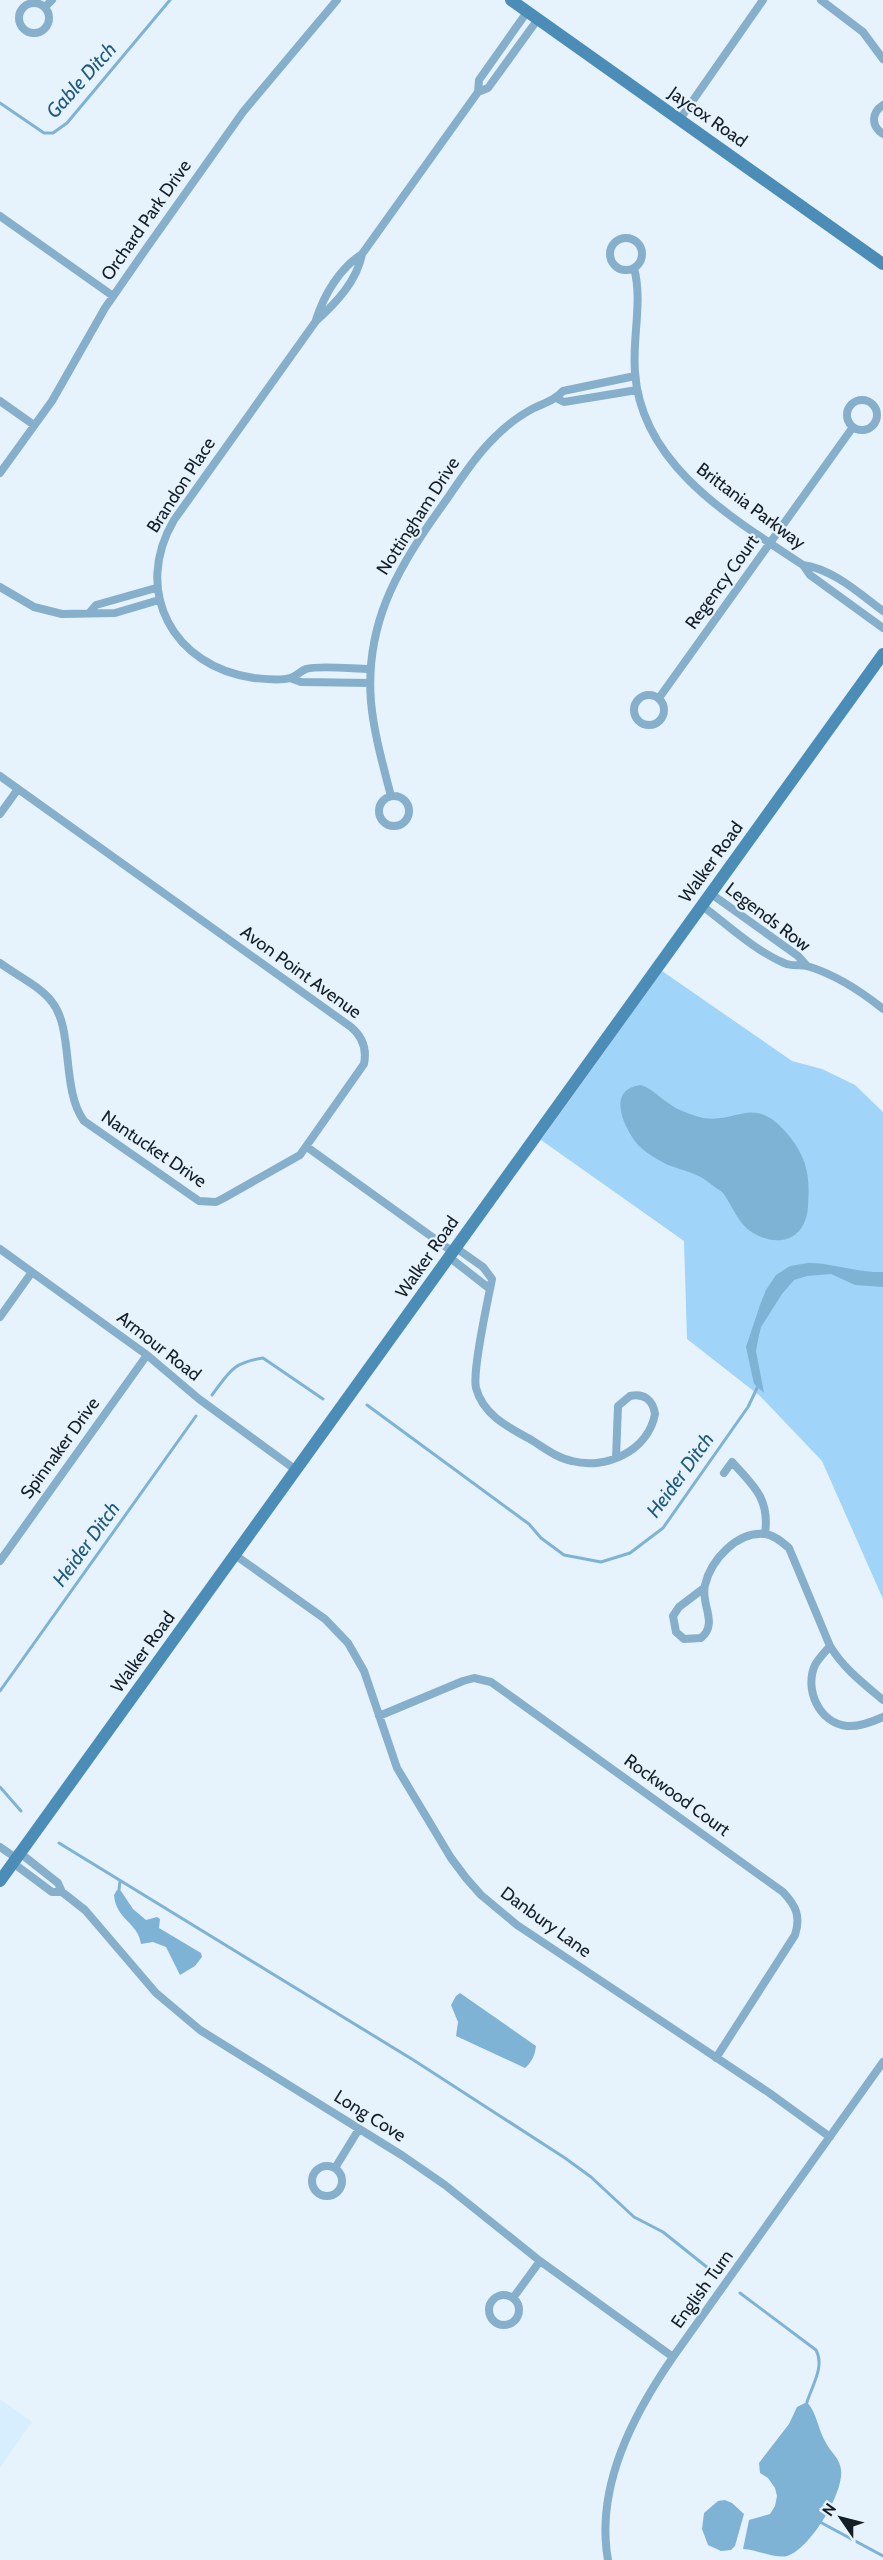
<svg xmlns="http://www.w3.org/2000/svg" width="883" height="2560" font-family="Cabin,sans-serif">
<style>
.built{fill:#d7eefe}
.green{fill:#a0d4f8}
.water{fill:#7eb3d6}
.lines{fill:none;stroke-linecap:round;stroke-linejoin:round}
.stream{stroke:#7eb3d6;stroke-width:3}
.street{stroke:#85afcb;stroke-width:8}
.secondary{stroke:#4b8db7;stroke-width:12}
.labels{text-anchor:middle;stroke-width:4.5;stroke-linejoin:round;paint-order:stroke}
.street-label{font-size:18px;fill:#131e26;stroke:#e7f3fc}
.water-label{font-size:20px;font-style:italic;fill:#1d5a7e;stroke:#e7f3fc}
</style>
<rect width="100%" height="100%" fill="#e7f3fc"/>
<path class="built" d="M0,2399L32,2422L0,2467Z"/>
<path class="green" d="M662,971L792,1061L822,1069L855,1085L883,1112V1599L822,1461L760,1396L687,1339L684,1241L541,1140Z"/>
<path class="water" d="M641,1085C653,1089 660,1098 671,1105C678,1110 687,1113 696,1116C736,1129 752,1089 790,1137C808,1160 810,1178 808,1206C806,1241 777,1249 750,1231C737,1222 727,1195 721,1191C712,1186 704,1177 694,1174C685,1170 674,1168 664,1163C655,1158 645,1152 638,1145C623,1127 606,1089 641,1085Z
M808,1263C834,1263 857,1273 883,1272V1287L855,1285L831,1274L807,1276L794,1280L782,1294L761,1327L758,1340L756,1351L764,1393L754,1384L746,1347L760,1305L766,1290L776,1275L790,1266Z
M117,1890L121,1891L133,1909L146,1920L157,1917L160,1919L159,1928L201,1953L202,1957L195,1966L180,1975L166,1947L153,1942L141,1944C138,1922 116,1920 114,1895Z
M460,1993L536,2046C535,2055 532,2062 525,2068L456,2036L458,2022L451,2005L456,1996Z
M807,2402C817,2413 818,2430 826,2443C831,2453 840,2458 841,2470C844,2493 810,2549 787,2556C777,2559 758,2550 743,2549L749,2520L770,2514L775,2506L777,2496L775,2488L768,2478L760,2473L759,2463L789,2424L797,2407Z
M725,2500L732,2503L744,2514L735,2546L731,2550L721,2551L708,2545L702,2529L704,2513L718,2501Z"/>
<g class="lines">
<path class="stream" d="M0,103L44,133H53L67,123L170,0
M212,1395C230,1371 232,1363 263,1358L323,1399
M367,1405L529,1524L541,1538L564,1555L601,1562L630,1553L663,1528L748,1407L759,1384
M0,1691L196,1416
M0,1787L21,1811
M59,1843L415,2061L565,2158L591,2177L634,2217L663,2232L713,2272
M119,1890L120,1881
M740,2293L816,2350C825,2366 812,2386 807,2402
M820,2522L883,2556"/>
<path class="street" d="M821,0L863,32L883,59
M19 18a15 15 0 1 1 30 0a15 15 0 1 1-30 0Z
M45,7L52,0
M478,92L488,88L538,19
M883,105C871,113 871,126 883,134
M680,119L763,0
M0,216L113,296
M610 254a16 16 0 1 1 32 0a16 16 0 1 1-32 0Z
M362,254C357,281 336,303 316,321L174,520C132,591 173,667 254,678C265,679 280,681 290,678C296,676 301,671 306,669C320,665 354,669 370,669
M634,268C643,301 632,338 635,372C641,466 734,519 803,565L810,575L883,628
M316,320C324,295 339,269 362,254L478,92L479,80L527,12
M556,398L564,402L637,390
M847 415a15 15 0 1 1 30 0a15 15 0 1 1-30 0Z
M0,401L34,425
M0,473L52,401L105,308L148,246L243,112L337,0
M803,565C833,569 860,594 883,611
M0,587L34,607L62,614L115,613L159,600
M90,612L96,605L156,588
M290,678L301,682L370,683
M634 710a15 15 0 1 1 30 0a15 15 0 1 1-30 0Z
M659,698L853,427
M0,776L351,1027C363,1037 367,1049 364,1064L300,1155L224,1198L216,1202L199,1201L84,1121C61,1090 74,1029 52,1002C40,986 16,975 0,963
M379 811a15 15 0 1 1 30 0a15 15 0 1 1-30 0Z
M391,796C383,765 374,734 371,702C365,627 395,572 437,513C456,487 473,458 496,436C507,425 519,416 532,409C544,403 554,401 563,391L635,376
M0,814L18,789
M710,893L798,956L807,966
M701,905C728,925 754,950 784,963C792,967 800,964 807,966C834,974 862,992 883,1009
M307,1147L453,1252
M456,1248L483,1267L492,1279C488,1300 472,1371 476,1388C483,1414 506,1426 528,1438C542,1446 556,1458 572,1461C606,1470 648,1451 655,1414C653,1400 644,1393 630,1396L618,1406L616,1458
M0,1249L147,1355L199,1399L296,1470
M449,1257L490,1289
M0,1317L32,1272
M724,1473L732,1462C754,1486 770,1499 765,1534
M235,1555L325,1619L348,1643L364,1671L397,1768L451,1858L466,1878L481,1895L517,1925L768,2092L830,2137
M0,1561L147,1355
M704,1588L679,1607L673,1616L676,1632L684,1639L701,1638C719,1623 700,1604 705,1585C711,1560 737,1531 765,1534C774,1535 782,1542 789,1548L830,1646C844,1669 863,1683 883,1700
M830,1646C825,1652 819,1658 815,1665C804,1689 819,1723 847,1726C859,1727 872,1722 883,1717
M379,1716L463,1681L474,1678L491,1682L783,1892C796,1906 801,1916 795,1935L716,2058
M0,1847L16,1858
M20,1853L58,1883L62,1892L85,1910L156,1993L200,2030L403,2156L445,2185L540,2261L673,2357
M13,1863L52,1892H62
M312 2181a15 15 0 1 1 30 0a15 15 0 1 1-30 0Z
M335,2168L359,2129
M489 2310a15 15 0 1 1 30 0a15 15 0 1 1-30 0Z
M513,2298L540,2261
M608,2560C595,2487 633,2415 673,2357L883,2062"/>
<path class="secondary" d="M511,0L883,264
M0,1881L883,654"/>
</g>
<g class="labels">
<g class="street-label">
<text transform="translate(708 117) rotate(35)" y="6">Jaycox Road</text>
<text transform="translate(146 220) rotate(-55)" y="6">Orchard Park Drive</text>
<text transform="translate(181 485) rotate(-57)" y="6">Brandon Place</text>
<text transform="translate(751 506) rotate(37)" y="6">Brittania Parkway</text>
<text transform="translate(418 516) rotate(-57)" y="6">Nottingham Drive</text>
<text transform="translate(722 582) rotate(-54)" y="6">Regency Court</text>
<text transform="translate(711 862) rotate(-54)" y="6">Walker Road</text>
<text transform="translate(768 917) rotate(37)" y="6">Legends Row</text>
<text transform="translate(301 972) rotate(36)" y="6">Avon Point Avenue</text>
<text transform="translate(154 1149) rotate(34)" y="6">Nantucket Drive</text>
<text transform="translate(427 1257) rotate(-55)" y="6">Walker Road</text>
<text transform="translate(159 1346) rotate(38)" y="6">Armour Road</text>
<text transform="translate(60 1448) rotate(-54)" y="6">Spinnaker Drive</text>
<text transform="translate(143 1652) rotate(-54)" y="6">Walker Road</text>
<text transform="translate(677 1795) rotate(36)" y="6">Rockwood Court</text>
<text transform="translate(546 1922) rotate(36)" y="6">Danbury Lane</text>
<text transform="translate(370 2116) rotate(32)" y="6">Long Cove</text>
<text transform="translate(702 2289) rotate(-54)" y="6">English Turn</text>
</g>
<g class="water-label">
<text transform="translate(81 80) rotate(-48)" y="7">Gable Ditch</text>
<text transform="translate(680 1475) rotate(-54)" y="7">Heider Ditch</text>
<text transform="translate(86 1544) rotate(-54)" y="7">Heider Ditch</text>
</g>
</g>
<g transform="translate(841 2518) rotate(305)" stroke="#e7f3fc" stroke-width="4.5" paint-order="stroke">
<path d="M0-4.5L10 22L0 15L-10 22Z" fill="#131e26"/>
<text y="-9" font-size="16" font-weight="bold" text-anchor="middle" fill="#131e26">N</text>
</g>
</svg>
